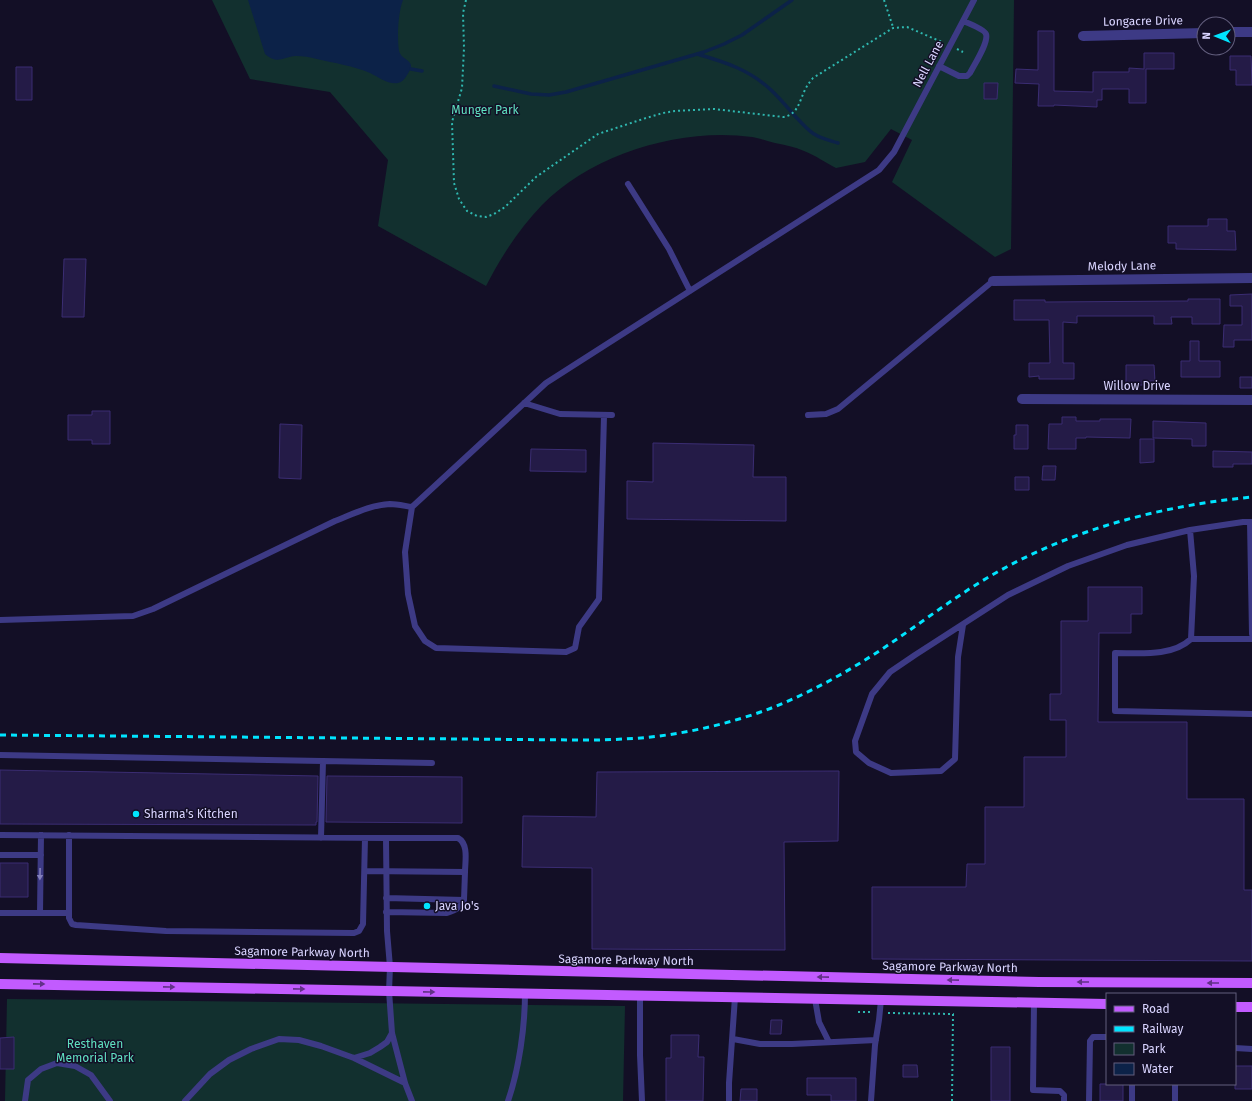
<svg xmlns="http://www.w3.org/2000/svg" width="1252" height="1101" font-family="'Fira Sans',sans-serif">
<style>
.green{fill:#12302f}
.water{fill:#0c2248}
.lines{fill:none;stroke-linecap:round;stroke-linejoin:round}
.stream{stroke:#0c2248;stroke-width:3.5}
.building{fill:#241b47;stroke:#3b2d73}
.path{stroke:#2fb8b0;stroke-width:2;stroke-dasharray:2 3;stroke-linecap:butt}
.service{stroke:#3d3a85;stroke-width:6}
.minor{stroke:#3d3a85;stroke-width:10}
.primary{stroke:#c25bff;stroke-width:10}
.rail{stroke:#00e5ff;stroke-width:3;stroke-dasharray:6 5;stroke-linecap:butt}
.oneway{fill:#837fbc}
.oneway2{fill:#623188}
.poi-dot{fill:#00e5ff;stroke:#130f26;stroke-width:1.5}
.labels{text-anchor:middle;stroke-width:3;stroke-linejoin:round;paint-order:stroke}
.street-label{font-size:12px;fill:#d9d4ff;stroke:#130f26}
.park-label{font-size:12px;fill:#5fe0c0;stroke:#130f26}
.poi-label{font-size:12px;fill:#d9d4ff;stroke:#130f26;text-anchor:start}
</style>
<rect width="100%" height="100%" fill="#130f26"/>
<path class="green" d="M212,0H1014L1011,249L995,257L892,182L912,140L891,129L865,162L836,168C826,163 815,155 804,151C795,147 785,145 775,143C767,141 759,138 752,137C681,127 592,154 542,205C519,229 501,257 486,286L378,226L388,160L330,92L250,79Z
M7,999L625,1006L623,1101H5Z"/>
<path class="water" d="M248,0H403C398,13 397,37 399,51C401,60 415,60 410,70C407,75 404,82 398,83C389,85 378,77 370,73C354,66 334,63 317,59C310,57 303,56 296,56C282,57 278,65 265,54Z"/>
<g class="lines">
<path class="stream" d="M697,54C725,62 750,70 771,90C785,103 796,119 810,131C817,138 829,140 838,143
M411,69L422,71
M494,86L531,94L549,95L566,92L704,52L724,44L742,35L792,0"/>
</g>
<path class="building" d="M1038,31H1054V91L1093,92V72H1129V68L1144,69V53H1174V69H1146V103H1129V89H1102V100H1097V107L1054,105V106H1038L1039,84L1015,83L1016,69L1038,70Z
M1230,56H1251L1252,85H1236V70H1230Z
M16,67H32V100H16Z
M984,83H998L997,99H984Z
M1208,219H1227V231H1235L1236,250L1176,249V243H1168V226H1208Z
M64,259H86L84,317H62Z
M1252,294V340H1234V347H1223L1224,325H1242V306H1230V295Z
M1188,299H1220V324H1192V317H1171L1172,324H1154V316H1077V323L1063,322V363H1074V379H1039V376L1029,377V363H1050L1049,320H1014V300H1045V302L1188,301Z
M1190,341H1199V361H1220V377H1181V361H1190Z
M1126,365H1154L1155,381H1144V385H1126Z
M1240,377H1252V388H1240Z
M92,411H110V444H92V440H68V415H92Z
M1062,417H1076V421H1100V419H1131L1130,438L1086,437V438H1076V449H1048L1049,424H1062Z
M1153,421L1206,423V446H1192V439L1153,438Z
M280,424L302,425L301,479L279,478Z
M1016,425H1028V449H1014V435H1016Z
M1140,439H1154V462L1140,463Z
M653,443L754,445L753,477H786V521L627,519V481L653,482Z
M531,449L586,450V472L530,471Z
M1213,451L1252,452V464H1233V467H1213Z
M1043,466H1056L1055,480H1042Z
M1015,477H1029V490H1015Z
M1088,587H1142V614H1131V633H1099L1098,722H1187V799H1244V890H1252V961L872,959V887H966L967,864H985V807H1024V757H1066V720H1050V694H1061V621H1088Z
M0,770L318,776L317,822H316V825L0,824Z
M839,771L838,841L784,842L785,950L592,949V868L522,867L523,816L596,817L597,772Z
M327,776L462,777V823L326,822Z
M0,863H28V897H0Z
M771,1020H782L781,1034H770Z
M671,1035H699L698,1057H704L703,1101H666V1058H671Z
M14,1037V1069H0V1038Z
M991,1047H1010V1101H991Z
M903,1065H917L918,1077H903Z
M1235,1066H1252V1089H1235Z
M807,1078H856V1101H831V1095H807Z
M1100,1084H1123V1101H1100Z
M741,1089H757V1101H740Z"/>
<g class="lines">
<path class="path" d="M466,0L463,13L464,48L462,88L452,122L454,183L459,199L467,211L477,216L486,217L494,214L505,207L536,177L598,134L646,118L663,113L675,111L714,109L783,117C797,115 799,103 804,92C806,87 809,83 813,78L893,28L907,27L942,42
M884,0L893,27
M957,49L963,52
M858,1012H872
M888,1013L953,1014L952,1101"/>
<path class="service" d="M939,66L959,76H967L970,73C974,65 989,42 986,34C984,29 968,23 963,21
M628,184L669,249L690,291
M524,403L560,414L612,415
M808,415L826,414L838,409L993,281
M604,416L599,599L579,627L575,648L566,652L436,648L425,641L415,626L408,594L405,552L412,507L546,383L879,170L894,152L974,0
M1250,522L1252,634
M1190,530L1194,576L1191,639H1252
M0,620L133,616L153,609L335,521C353,514 370,505 390,504C397,504 405,506 412,507
M963,625L958,657L955,759L941,771L891,773L869,763L856,752L855,741L872,694L890,672L915,655L1008,595L1068,566L1127,545L1190,530L1243,522H1252
M1191,639C1172,657 1139,653 1115,653V711L1252,714
M0,755L432,763
M0,835L386,838L387,931L390,967L389,991L392,1033L405,1083L412,1101
M69,835V918L72,924L76,925L166,931L354,933L359,931L363,924L365,838
M321,838L323,761
M0,855H41
M365,871L465,872C465,862 469,844 458,838H386
M386,898L464,900L465,872
M386,912L447,913C456,910 460,908 464,900
M0,913H69
M40,913L41,835
M640,996V1055L642,1101
M815,999L819,1022L829,1042
M1034,1003L1033,1090L1060,1091L1064,1095V1101
M733,1039L760,1044H792L876,1040
M1235,1048L1252,1049
M354,1058L405,1083
M25,1101L28,1080L41,1069L57,1063L75,1066L91,1075L110,1101
M185,1101L210,1074L229,1060L251,1049L279,1039L299,1040L321,1046L354,1058L370,1053L380,1047L387,1042L392,1033
M508,1101C519,1069 525,1027 525,993
M729,1101V1083L735,997
M871,1101L875,1045L879,1020L881,1000
M1089,1101L1090,1041L1093,1037H1107
M1132,1101V1084
M1175,1101V1084"/>
<path class="minor" d="M1228,32H1252
M1083,36L1204,33
M993,281L1252,278
M1022,399L1252,400"/>
<path class="primary" d="M0,958L1039,982L1252,983
M0,984L1107,1004
M1235,1007H1252"/>
<path class="rail" d="M0,735L576,740C592,740 608,740 624,739C673,737 728,725 774,707C806,694 836,678 865,660C907,634 945,603 987,578C1068,530 1159,506 1252,497"/>
</g>
<defs><path id="oneway-solid" d="M-6-.8H1V-3.2L6.5 0L1 3.2V.8H-6Z"/></defs>
<use class="oneway" href="#oneway-solid" transform="translate(40 874) rotate(91)"/>
<g class="oneway2">
<use href="#oneway-solid" transform="translate(823 977) rotate(-179)"/>
<use href="#oneway-solid" transform="translate(953 980) rotate(-179)"/>
<use href="#oneway-solid" transform="translate(1083 982) rotate(-180)"/>
<use href="#oneway-solid" transform="translate(1213 983) rotate(-180)"/>
<use href="#oneway-solid" transform="translate(39 984) rotate(1)"/>
<use href="#oneway-solid" transform="translate(169 987) rotate(1)"/>
<use href="#oneway-solid" transform="translate(299 989) rotate(1)"/>
<use href="#oneway-solid" transform="translate(429 992) rotate(1)"/>
</g>
<g class="poi-dot">
<circle cx="136" cy="814" r="4"/>
<circle cx="427" cy="906" r="4"/>
</g>
<g class="labels">
<g class="street-label">
<text transform="translate(1143 21) rotate(-1)" y="4">Longacre Drive</text>
<text transform="translate(928 64) rotate(-62)" y="4">Nell Lane</text>
<text transform="translate(1122 266) rotate(-1)" y="4">Melody Lane</text>
<text x="1137" y="390">Willow Drive</text>
<text transform="translate(302 952) rotate(1)" y="4">Sagamore Parkway North</text>
<text transform="translate(626 960) rotate(1)" y="4">Sagamore Parkway North</text>
<text transform="translate(950 967) rotate(1)" y="4">Sagamore Parkway North</text>
</g>
<g class="park-label">
<text x="485" y="114">Munger Park</text>
<text x="95" y="1048">Resthaven<tspan x="95" dy="14">Memorial Park</tspan></text>
</g>
<g class="poi-label">
<text x="144" y="818">Sharma's Kitchen</text>
<text x="435" y="910">Java Jo's</text>
</g>
</g>
<rect x="1106" y="993" width="130" height="92" fill="#130f26" stroke="#625e7d"/>
<rect x="1114" y="1006" width="20" height="6" fill="#c25bff" stroke="#625e7d"/>
<text x="1142" y="1013" font-size="12" fill="#d9d4ff">Road</text>
<rect x="1114" y="1026" width="20" height="6" fill="#00e5ff" stroke="#625e7d"/>
<text x="1142" y="1033" font-size="12" fill="#d9d4ff">Railway</text>
<rect x="1114" y="1043" width="20" height="12" fill="#12302f" stroke="#625e7d"/>
<text x="1142" y="1053" font-size="12" fill="#d9d4ff">Park</text>
<rect x="1114" y="1063" width="20" height="12" fill="#0c2248" stroke="#625e7d"/>
<text x="1142" y="1073" font-size="12" fill="#d9d4ff">Water</text>
<g transform="translate(1216 36) rotate(271)"><circle r="19" fill="#130f26" stroke="#625e7d"/>
<path d="M0-3L7 15L0 10L-7 15Z" fill="#00e5ff"/>
<text y="-6" font-size="11" font-weight="bold" text-anchor="middle" fill="#d9d4ff">N</text>
</g>
</svg>
